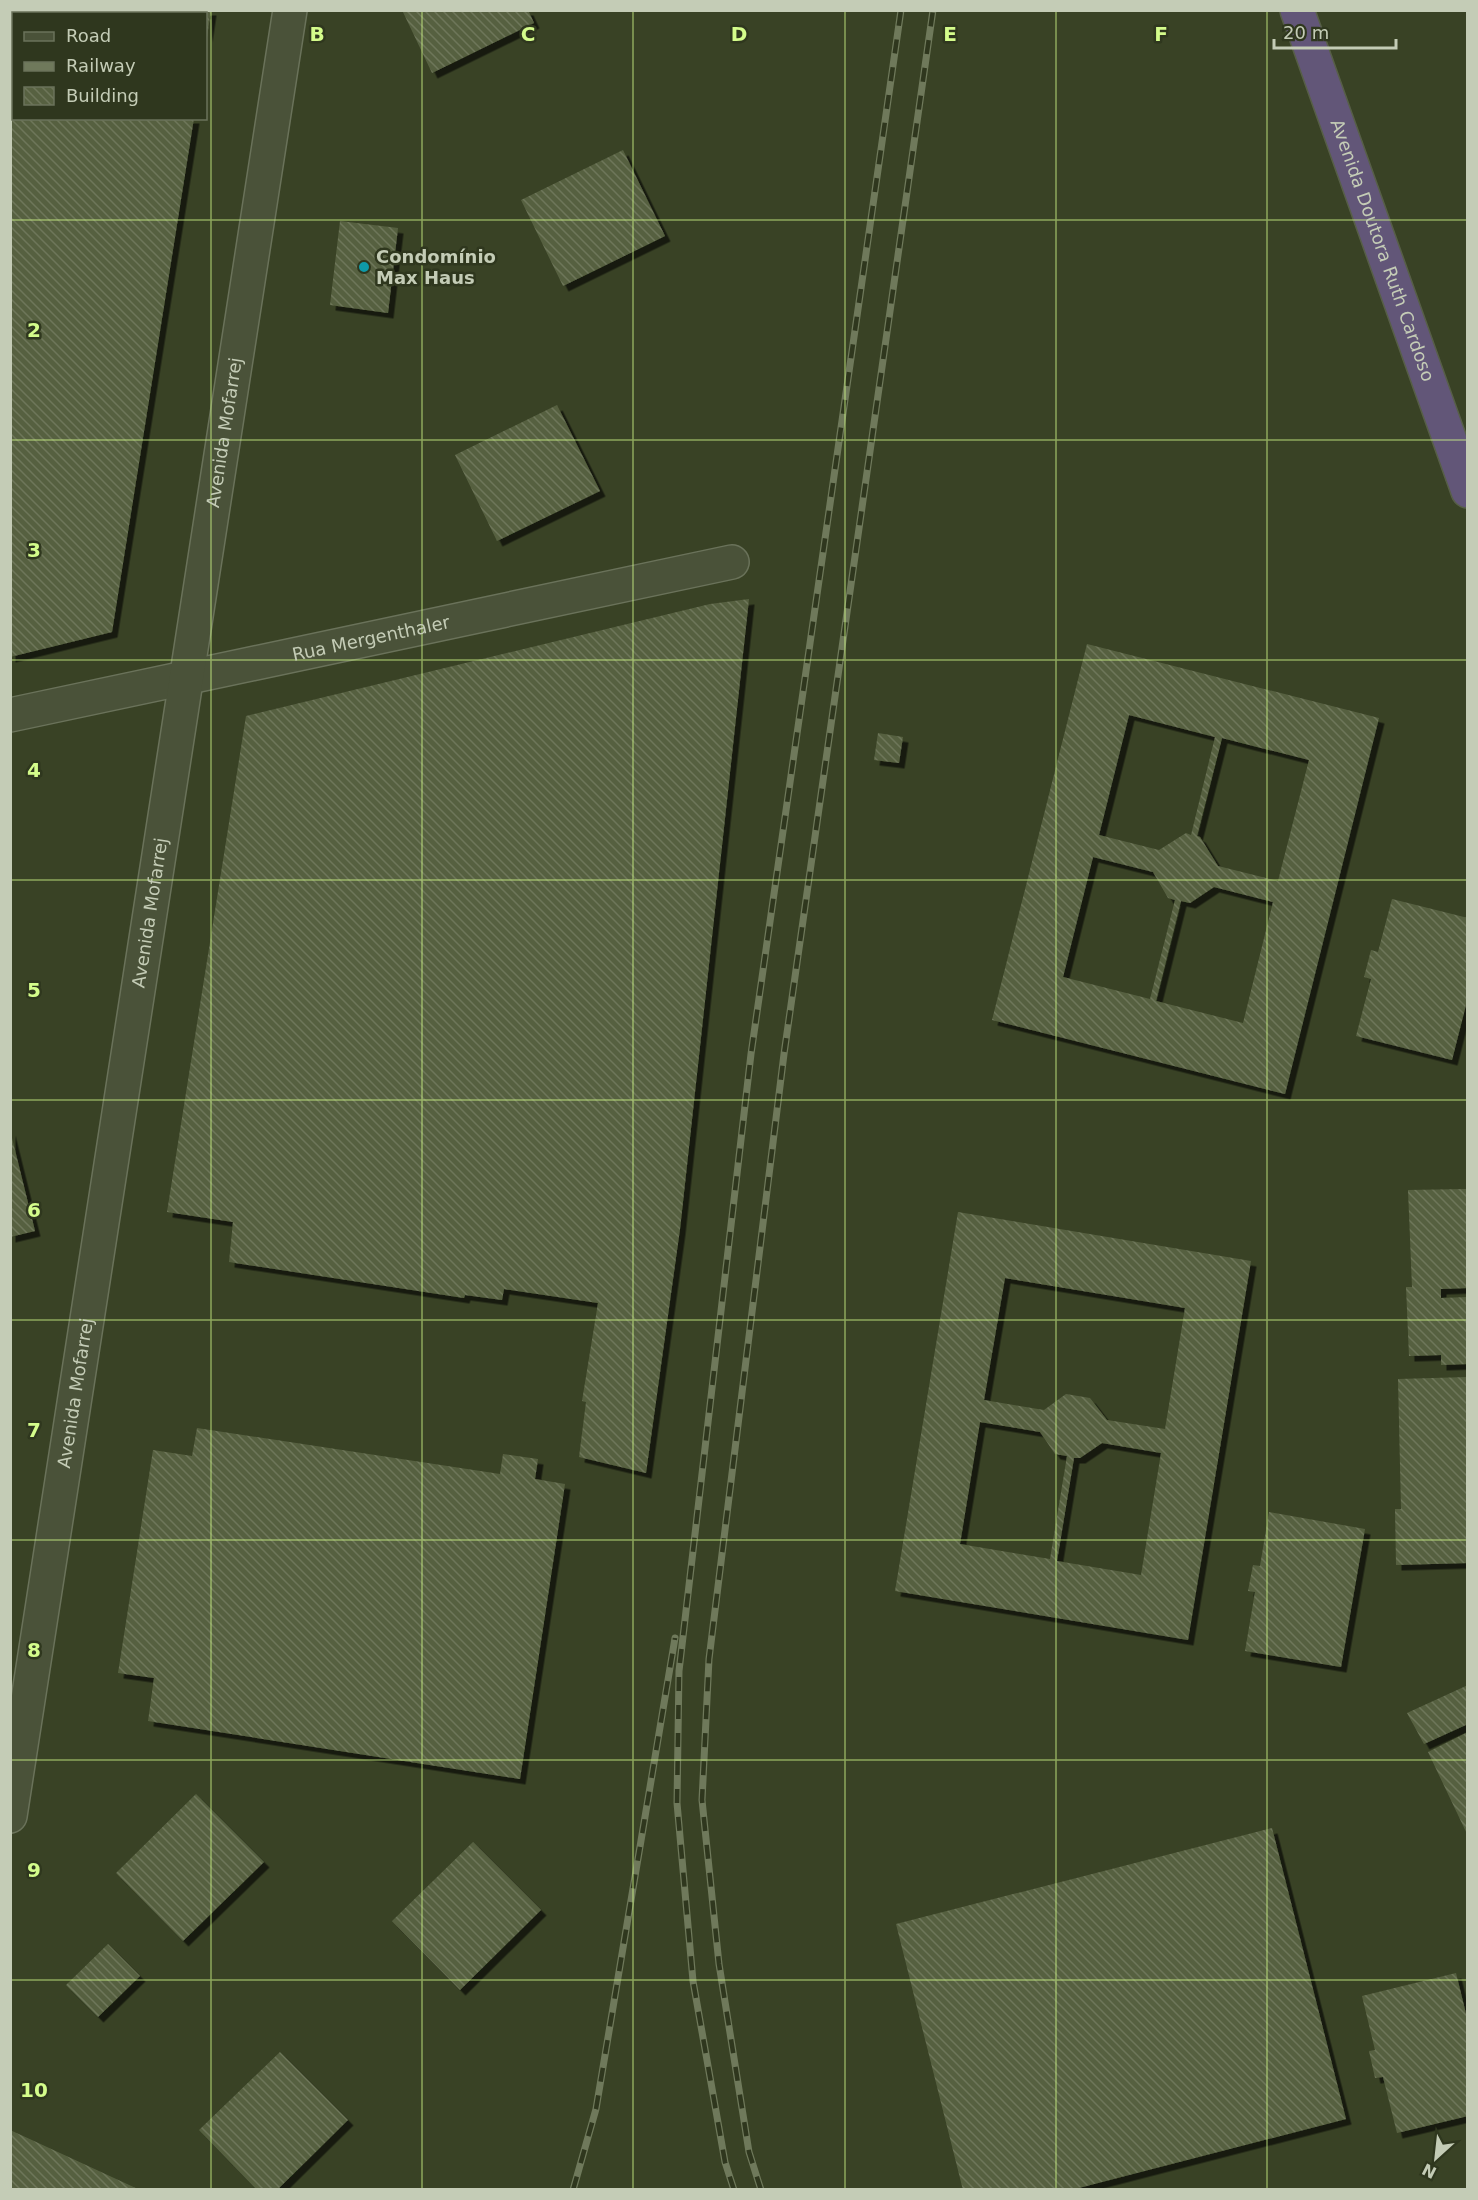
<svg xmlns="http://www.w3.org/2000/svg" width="1478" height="2200" font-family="'DejaVu Sans',sans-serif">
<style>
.building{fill:url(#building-back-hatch);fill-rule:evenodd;filter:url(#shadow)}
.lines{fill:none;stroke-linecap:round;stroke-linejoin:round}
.minor-casing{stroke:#6a725a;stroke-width:36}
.highway-casing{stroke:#575f47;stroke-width:36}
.minor{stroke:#4a5239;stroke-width:33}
.highway{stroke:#625678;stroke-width:33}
.rail-casing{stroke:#6f795b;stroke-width:7}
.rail{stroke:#2f371e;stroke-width:4.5;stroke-dasharray:14;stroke-linecap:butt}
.grid{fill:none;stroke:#d4fc8b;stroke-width:1.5;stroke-opacity:0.55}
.culture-dot{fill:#0f9aa8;stroke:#2f371e;stroke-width:2}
.labels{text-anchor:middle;stroke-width:5;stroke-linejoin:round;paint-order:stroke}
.street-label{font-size:18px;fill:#c4ccb6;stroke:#2f371e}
.poi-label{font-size:18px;font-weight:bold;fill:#c4ccb6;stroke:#2f371e;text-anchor:start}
.grid-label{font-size:20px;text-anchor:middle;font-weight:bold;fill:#d4fc8b;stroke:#2f371e;stroke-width:5;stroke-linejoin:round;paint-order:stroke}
</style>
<defs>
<pattern id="building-back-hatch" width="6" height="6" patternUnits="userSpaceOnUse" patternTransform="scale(1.5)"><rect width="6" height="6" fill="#576141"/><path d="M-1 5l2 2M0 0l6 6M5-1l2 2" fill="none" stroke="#6e765a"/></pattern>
<filter id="shadow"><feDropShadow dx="5.5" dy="5.5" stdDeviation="0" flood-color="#0009"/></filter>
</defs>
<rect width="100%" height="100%" fill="#394225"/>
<path class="building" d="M173,10H211L207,37L206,14H165Z
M402,10H528L534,23L432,73Z
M10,50H14V118H194L112,632L10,657Z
M623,150L665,236L563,286L521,200Z
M340,221L398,228L388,313L330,305Z
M557,405L600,491L497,541L455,455Z
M749,599L680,1229L646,1473L579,1457L586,1402L582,1401L598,1303L504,1289L502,1300L465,1295L464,1298L229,1262L233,1222L167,1212L246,716L710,604Z
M1087,644L1379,718L1285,1094L992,1020ZM1129,715L1215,737L1191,835L1186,833L1159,850L1099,835ZM1222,738L1309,760L1278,881L1218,866L1200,837L1197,836ZM1093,857L1153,872L1168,898L1175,900L1150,999L1063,977ZM1214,887L1273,902L1243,1023L1156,1001L1181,901L1190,903Z
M878,733L903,737L899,763L874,760Z
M1392,899L1468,918V997L1452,1060L1356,1036L1371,979L1364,977L1371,950L1378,952Z
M10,1130L35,1231L10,1237Z
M1466,1189L1468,1288L1441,1289V1298L1468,1297V1364L1441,1365V1355L1409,1356L1406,1287H1412L1408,1190Z
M958,1212L1251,1261L1188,1640L895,1591ZM1005,1278L1185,1308L1165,1429L1107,1420L1090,1398L1066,1394L1044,1410L984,1400ZM980,1422L1040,1432L1055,1454L1067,1456L1050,1559L960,1544ZM1102,1443L1161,1453L1141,1575L1057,1561L1074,1458H1080Z
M1468,1377V1563L1396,1565L1395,1509H1401L1398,1379Z
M197,1428L500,1474L503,1454L538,1459L535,1479L565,1484L520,1779L148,1721L154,1678L118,1673L153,1450L192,1456Z
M1269,1512L1365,1529L1341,1667L1245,1651L1255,1592L1248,1591L1253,1565L1260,1566Z
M1468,1685V1724L1424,1744L1407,1713Z
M1468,1732V1836L1428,1752Z
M196,1794L264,1862L183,1941L116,1873Z
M1272,1828L1346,2119L1071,2190H963L896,1924Z
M473,1842L541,1910L460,1990L392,1921Z
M108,1944L140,1976L98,2017L66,1985Z
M1456,1973L1468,2022V2116L1397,2133L1383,2077L1375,2078L1369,2051L1375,2050L1362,1996Z
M280,2052L348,2120L277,2190H257L199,2130Z
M10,2130L34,2141L140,2190H10Z"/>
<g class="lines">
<defs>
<g id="minor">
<path id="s1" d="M10,715L732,562"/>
<path id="s2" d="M10,1816L290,10"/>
</g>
<g id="highway">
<path id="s3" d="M1297,10L1468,491"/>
</g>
</defs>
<use href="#minor" class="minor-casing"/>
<use href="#highway" class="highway-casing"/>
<use href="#minor" class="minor"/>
<use href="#highway" class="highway"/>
<defs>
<path id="rail" d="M573,2190L596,2109L675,1638
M734,2190L725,2162L693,1981L677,1803L679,1671L751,1054L901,10
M761,2190L749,2152L719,1964L702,1800L709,1659L784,1054L933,10"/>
</defs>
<use href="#rail" class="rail-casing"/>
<use href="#rail" class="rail"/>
</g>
<path class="grid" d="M211,10V2190M422,10V2190M633,10V2190M845,10V2190M1056,10V2190M1267,10V2190M10,220H1468M10,440H1468M10,660H1468M10,880H1468M10,1100H1468M10,1320H1468M10,1540H1468M10,1760H1468M10,1980H1468"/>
<circle class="culture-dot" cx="364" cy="267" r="6"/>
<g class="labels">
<g class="street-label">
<text dy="6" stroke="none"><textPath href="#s3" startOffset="255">Avenida Doutora Ruth Cardoso</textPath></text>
<text dy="6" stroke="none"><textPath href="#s2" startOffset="1400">Avenida Mofarrej</textPath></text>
<text dy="6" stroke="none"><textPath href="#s1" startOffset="369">Rua Mergenthaler</textPath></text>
<text dy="6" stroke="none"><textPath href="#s2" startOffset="914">Avenida Mofarrej</textPath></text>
<text dy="6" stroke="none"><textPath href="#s2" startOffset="428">Avenida Mofarrej</textPath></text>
</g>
<g class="poi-label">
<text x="376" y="263">Condomínio<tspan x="376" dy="21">Max Haus</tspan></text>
</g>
</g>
<g class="grid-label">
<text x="317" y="41">B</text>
<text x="528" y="41">C</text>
<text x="739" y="41">D</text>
<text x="950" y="41">E</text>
<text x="1161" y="41">F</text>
<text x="34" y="337">2</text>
<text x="34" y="557">3</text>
<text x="34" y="777">4</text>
<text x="34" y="997">5</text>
<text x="34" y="1217">6</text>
<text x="34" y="1437">7</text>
<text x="34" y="1657">8</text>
<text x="34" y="1877">9</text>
<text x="34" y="2097">10</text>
</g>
<rect width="1478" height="2200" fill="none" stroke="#c4ccb6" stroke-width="24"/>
<rect x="12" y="12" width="195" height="108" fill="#2f371e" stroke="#6b735b" stroke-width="1.5"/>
<rect x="24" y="32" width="30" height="9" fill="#4a5239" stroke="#6b735b" stroke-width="1.5"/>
<text x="66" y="42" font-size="18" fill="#c4ccb6">Road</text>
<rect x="24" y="62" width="30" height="9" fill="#6f795b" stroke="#6b735b" stroke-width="1.5"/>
<text x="66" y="72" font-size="18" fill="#c4ccb6">Railway</text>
<rect x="24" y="87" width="30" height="18" fill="url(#building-back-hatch)" stroke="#6b735b" stroke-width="1.5"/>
<text x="66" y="102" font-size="18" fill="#c4ccb6">Building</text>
<g transform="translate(1436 2158) rotate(207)" stroke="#2f371e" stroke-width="4.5" paint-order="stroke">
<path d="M0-4.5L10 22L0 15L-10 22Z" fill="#c4ccb6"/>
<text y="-9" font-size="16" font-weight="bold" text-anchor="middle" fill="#c4ccb6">N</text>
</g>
<path d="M1274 39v9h122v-9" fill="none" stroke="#c4ccb6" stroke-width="3"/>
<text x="1283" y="39" font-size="18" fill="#c4ccb6" stroke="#2f371e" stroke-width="4.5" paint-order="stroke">20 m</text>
</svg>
